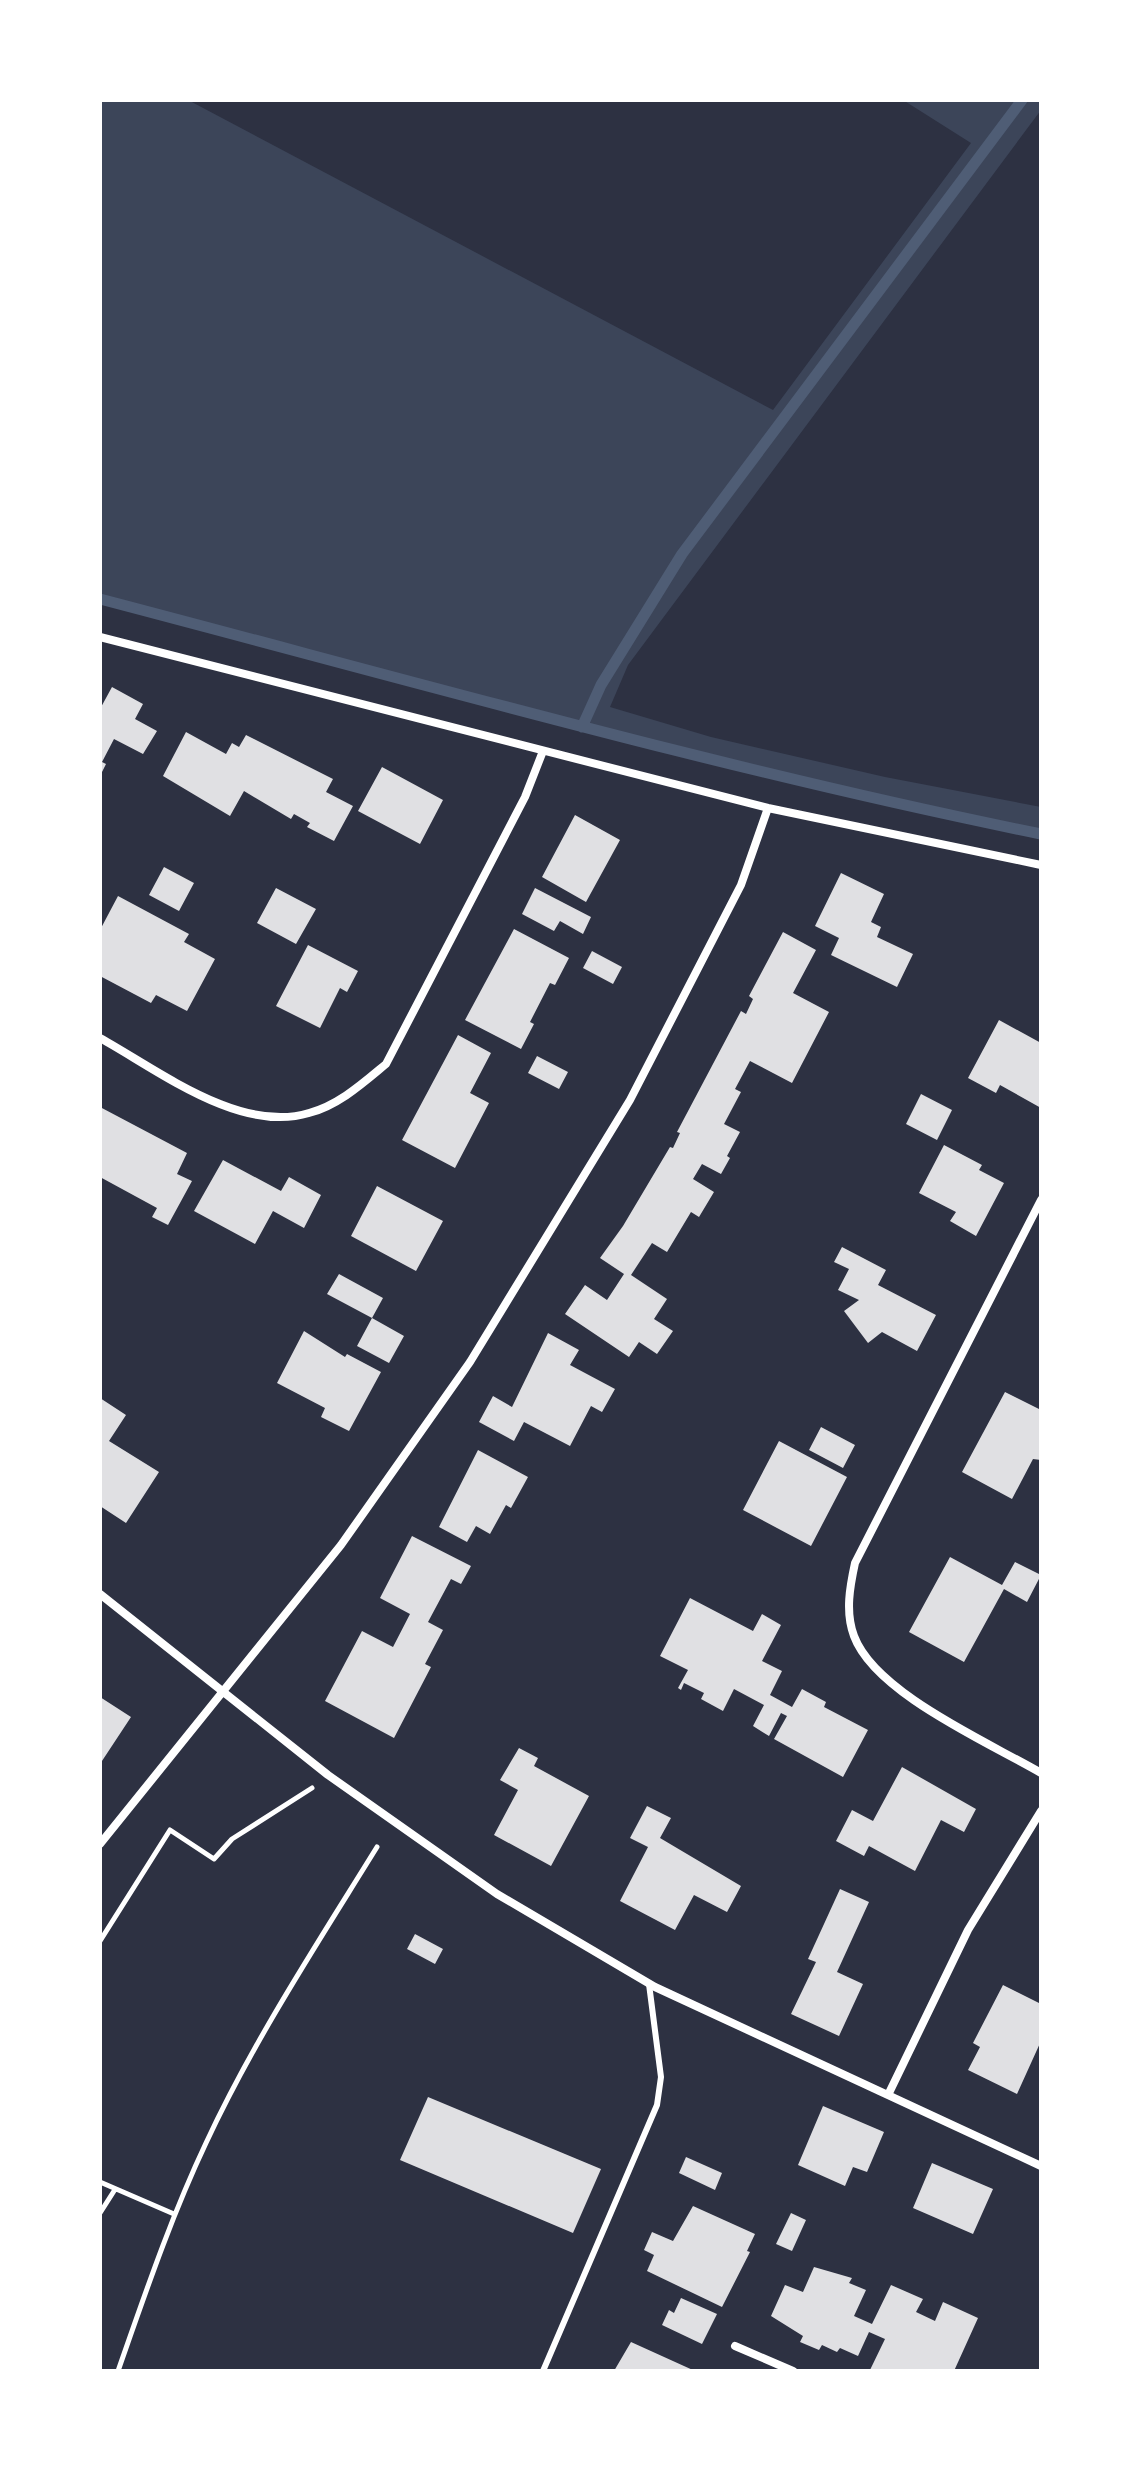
<svg xmlns="http://www.w3.org/2000/svg" width="1141" height="2471" font-family="Montserrat,sans-serif">
<style>
.green{fill:#3c4559}
.lines{fill:none;stroke-linecap:round;stroke-linejoin:round}
.stream{stroke:#4f5d75;stroke-width:11}
.building{fill:#e0e0e3}
.path{stroke:#fff;stroke-width:5}
.service{stroke:#fff;stroke-width:6}
.minor{stroke:#fff;stroke-width:8}
</style>
<rect width="100%" height="100%" fill="#2d3142"/>
<path class="green" d="M100,100H188L773,410L971,143L903,100H1041V110L628,665L610,707L711,737L885,777L1041,807V834C724,770 413,681 100,599Z"/>
<g class="lines">
<path class="stream" d="M100,599C413,681 724,770 1041,834
M582,727L601,685L682,554L1022,100"/>
</g>
<path class="building" d="M112,687L143,704L135,719L157,731L143,754L114,739L102,762L106,764L100,776V709Z
M186,732L226,754L232,743L239,747L246,735L333,779L326,792L353,806L334,841L307,827L310,823L294,814L291,819L244,791L230,816L163,776Z
M382,767L443,800L420,844L358,811Z
M575,815L620,840L586,902L542,877Z
M164,867L194,883L179,911L149,895Z
M841,873L884,894L871,922L881,927L877,937L913,954L897,987L831,955L839,938L815,926Z
M276,888L316,909L296,944L257,923Z
M535,888L591,917L583,934L560,921L554,931L522,914Z
M118,896L189,934L184,942L215,959L187,1011L156,995L151,1003L100,976V930Z
M514,929L569,958L555,985L550,983L530,1022L534,1024L521,1049L465,1020Z
M783,932L816,950L793,993L829,1012L792,1083L750,1061L735,1089L741,1092L724,1124L740,1132L727,1156L730,1158L721,1174L702,1164L693,1179L714,1192L699,1217L691,1212L667,1252L652,1243L631,1275L667,1299L654,1319L673,1331L657,1354L639,1342L629,1357L565,1314L585,1285L607,1300L624,1274L600,1258L623,1226L670,1147L673,1148L680,1133L677,1132L741,1011L746,1014L753,999L749,996Z
M308,945L358,971L347,992L340,988L320,1028L276,1006Z
M592,951L622,967L613,984L583,968Z
M999,1020L1041,1043V1108L1000,1085L996,1093L968,1078Z
M458,1035L491,1053L470,1093L489,1103L455,1168L402,1140Z
M537,1056L568,1072L559,1089L528,1073Z
M921,1094L952,1110L937,1140L906,1124Z
M100,1107L187,1153L177,1174L192,1181L168,1225L152,1217L157,1208L100,1177Z
M944,1145L982,1165L979,1170L1004,1183L976,1236L950,1221L956,1212L919,1193Z
M223,1160L281,1191L289,1177L321,1195L304,1228L273,1211L255,1244L194,1211Z
M377,1186L443,1221L416,1271L351,1236Z
M842,1247L886,1270L878,1285L936,1315L917,1351L882,1332L868,1343L844,1311L859,1300L838,1290L849,1269L834,1262Z
M339,1274L383,1298L372,1318L327,1294Z
M372,1318L404,1336L389,1363L357,1346Z
M304,1331L345,1357L347,1354L381,1372L349,1431L321,1417L325,1408L277,1383Z
M548,1333L579,1350L570,1365L615,1389L602,1412L591,1406L570,1446L524,1422L514,1441L479,1422L493,1396L512,1407Z
M1005,1392L1041,1410V1460L1033,1459L1012,1499L962,1472Z
M100,1398L126,1415L109,1441L159,1472L126,1523L100,1506Z
M821,1427L855,1445L843,1468L809,1450Z
M779,1441L847,1477L811,1546L743,1510Z
M478,1450L528,1477L511,1508L506,1505L490,1534L476,1526L467,1542L439,1527Z
M412,1536L471,1566L461,1584L451,1579L428,1622L443,1630L425,1664L431,1667L394,1738L325,1701L362,1631L393,1647L410,1614L380,1598Z
M950,1557L1002,1585L1015,1562L1041,1575L1027,1602L1004,1589L964,1662L909,1632Z
M690,1598L753,1631L762,1614L781,1625L762,1661L782,1671L770,1695L792,1707L802,1689L826,1702L824,1707L868,1730L843,1777L774,1739L787,1716L781,1713L769,1736L753,1726L764,1705L734,1689L723,1711L701,1699L704,1693L684,1683L681,1690L678,1688L688,1670L660,1656Z
M100,1697L131,1717L100,1764Z
M519,1748L538,1758L534,1766L589,1796L551,1866L494,1835L518,1790L500,1780Z
M902,1767L976,1809L964,1832L941,1820L915,1871L869,1846L864,1856L836,1841L852,1810L873,1821Z
M647,1806L671,1818L660,1838L741,1886L727,1912L694,1895L675,1930L620,1901L648,1847L630,1838Z
M840,1889L869,1902L837,1972L863,1984L839,2036L791,2014L816,1962L808,1959Z
M415,1934L443,1949L435,1964L407,1949Z
M1003,1985L1041,2004V2041L1017,2094L968,2070L980,2047L973,2043Z
M428,2097L601,2169L573,2233L400,2160Z
M823,2106L884,2132L867,2172L853,2167L845,2186L798,2165Z
M686,2157L722,2173L715,2190L679,2173Z
M932,2163L993,2189L973,2234L913,2208Z
M693,2206L755,2234L747,2251L750,2252L722,2307L647,2271L654,2255L644,2250L652,2232L673,2241Z
M791,2213L806,2220L792,2251L776,2244Z
M814,2267L852,2278L849,2283L866,2290L854,2316L872,2324L891,2285L923,2299L916,2312L935,2321L943,2302L978,2318L954,2371L870,2370L885,2339L869,2332L858,2356L840,2348L837,2352L822,2345L819,2350L800,2342L803,2336L771,2316L785,2285L803,2292Z
M681,2298L717,2314L702,2344L662,2325L669,2310L674,2313Z
M631,2342L695,2371H614Z"/>
<g class="lines">
<path class="path" d="M100,1941L170,1830L214,1859L232,1839L312,1788
M100,2182L174,2214
M100,2213L114,2191
M118,2371C145,2294 171,2217 206,2143C254,2040 317,1944 377,1847"/>
<path class="service" d="M543,2371L657,2105L661,2077L649,1984"/>
<path class="minor" d="M100,637L768,808L1041,865
M100,1038C158,1070 240,1134 309,1113C339,1105 363,1083 386,1064L525,797L543,751
M1041,1200L855,1563C850,1586 845,1612 854,1636C875,1693 988,1742 1041,1773
M100,1594L328,1775L497,1894L655,1987L1041,2166
M100,1844L341,1545L470,1362L630,1100L741,885L768,808
M889,2093L968,1930L1041,1811
M735,2346L793,2371"/>
</g>
<rect width="1141" height="2471" fill="none" stroke="#ffffff" stroke-width="204"/>
</svg>
